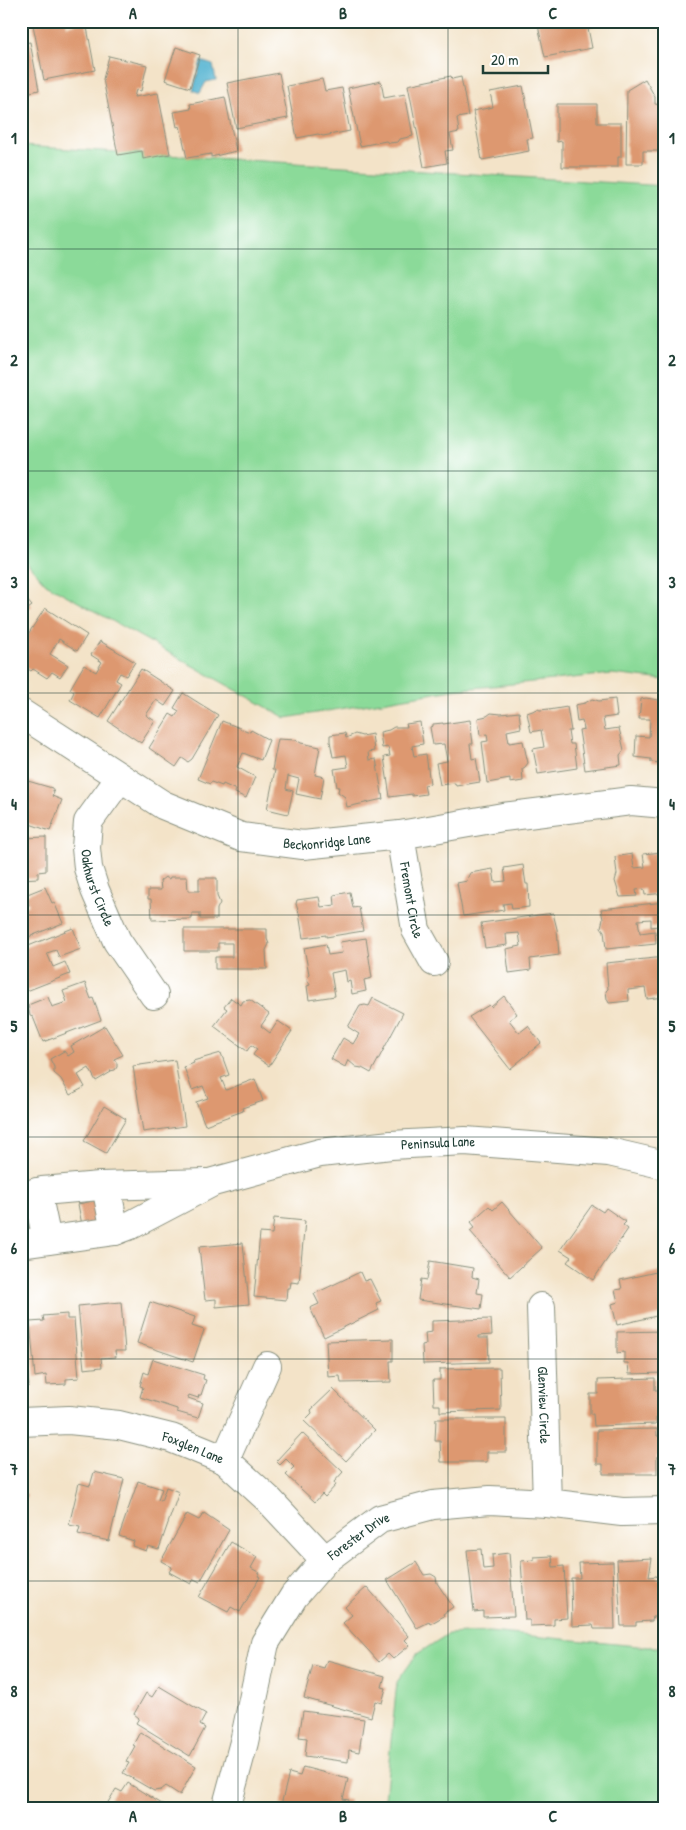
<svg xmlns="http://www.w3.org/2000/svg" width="686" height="1830" font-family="'Patrick Hand',sans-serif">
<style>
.green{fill:#8bda99;stroke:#558c66}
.water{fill:#51b2d0;stroke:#387882}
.building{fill:#dd986f}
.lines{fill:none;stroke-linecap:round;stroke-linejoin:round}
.minor-casing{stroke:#89907e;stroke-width:30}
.minor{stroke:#fff;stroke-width:28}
.grid{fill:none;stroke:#1f3d34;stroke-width:1;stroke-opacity:0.55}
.labels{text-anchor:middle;stroke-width:5;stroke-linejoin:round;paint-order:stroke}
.street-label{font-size:14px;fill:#1f3d34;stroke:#fff}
.neatline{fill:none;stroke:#1f3d34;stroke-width:2}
.grid-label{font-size:16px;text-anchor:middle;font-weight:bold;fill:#1f3d34}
</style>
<rect width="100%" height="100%" fill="#fff"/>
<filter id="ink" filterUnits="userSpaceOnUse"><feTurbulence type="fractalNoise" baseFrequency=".02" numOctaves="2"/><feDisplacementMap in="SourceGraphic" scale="10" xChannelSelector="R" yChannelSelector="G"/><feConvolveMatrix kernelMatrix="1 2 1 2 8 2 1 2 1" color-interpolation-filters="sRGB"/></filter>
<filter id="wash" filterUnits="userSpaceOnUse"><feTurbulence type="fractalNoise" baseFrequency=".0096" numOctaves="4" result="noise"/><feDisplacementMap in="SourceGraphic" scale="20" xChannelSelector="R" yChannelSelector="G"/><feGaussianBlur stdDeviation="1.12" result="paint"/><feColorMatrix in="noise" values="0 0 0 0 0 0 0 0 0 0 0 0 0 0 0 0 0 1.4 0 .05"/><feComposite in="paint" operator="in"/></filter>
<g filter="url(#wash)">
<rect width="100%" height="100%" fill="#f3e3c8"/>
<path class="green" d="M21,146L665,186V680L612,674L453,690L286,718L46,584L21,556Z
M489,1632L648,1647H665V1809H384L397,1682L417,1654L448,1634Z"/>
<path class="water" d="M201,61L213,65L216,80L206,82L200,93L193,90Z"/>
<g id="blocks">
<path class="building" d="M51,21H66L67,26L86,22L95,70L44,80L33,25Z
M537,21H592L593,27L588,28L592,48L545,57Z
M21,36L24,43L30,42L39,90L22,94Z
M176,47L200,55L190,88L165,80Z
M109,56L147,65L141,91L136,90L134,97L158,93L170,154L143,159L142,151L118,155L103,79Z
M279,73L288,118L236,128L227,83Z
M451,76L452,79L461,77L468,116L457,118L459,132L450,134L453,150L445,151L447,163L424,167L408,85Z
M322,79L325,91L342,88L350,131L323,136L318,134L297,138L287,86Z
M645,79L655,97V104L665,106V151H643V164H626L627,90Z
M381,81L384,98L405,94L413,136L400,139L398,142L389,143L386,141L360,146L348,88Z
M523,86L533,138L527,139L529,151L482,160L473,111L493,107L490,92Z
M225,97L236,151L211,157V154L187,158L180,126L177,127L174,112L191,109L190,104Z
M557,104H597V123H621V157H618V167H562V141L557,142Z
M21,593L32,606L21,614Z
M45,608L87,635L77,651L59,639L50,654L68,665L60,677L52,672L47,678L33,669L31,671L21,665V645Z
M100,641L135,662L126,676L120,673L116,680L121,683L100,718L70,700L74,692L70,689L84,665L96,672L102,662L91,655Z
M141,669L175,691L165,706L156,700L146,715L155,721L141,743L108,721Z
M183,693L218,715L192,759L188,762L182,758L176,767L149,748L170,714L175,717L179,711L174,708Z
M646,698L665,701V766H663V763L651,762V759L635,757L636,736L649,737L650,719H639L641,699Z
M592,699L599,701L615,699L617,716L603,718L605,730L619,728L624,750L620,755L621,765L585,770L579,730L584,729L582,721L577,722L575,705L585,703Z
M567,707L571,731H568L570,744H574L577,768L538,774L533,749L544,747L541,730L531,732L527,713L538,709L540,710L549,709V710Z
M519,712L521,728L507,731L509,743L523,741L528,763L525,767L522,769L523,781L510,783V779L487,783L482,742L488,741L487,734L480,735L478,718L487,716L491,713L501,714Z
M470,720L473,744H470L472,759L476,758L480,782L456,786L455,783L440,785L436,763L447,761L444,744L433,745L430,727L433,726V724L443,723V724Z
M222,721L250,732L251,730L269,740L261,760L243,753L237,767L255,777L246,798L235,793L236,790L223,784L222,786L211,782L210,784L198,779Z
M420,722L423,744L412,746L414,756L426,754L430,784L424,785L426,794L412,796V794L390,797L384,757L390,756L388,747L382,748L380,732L389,730L394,727H407L406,724Z
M345,733L346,738L355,734L362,736L372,734L374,751L368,752L369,760L376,759L383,799L347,807L345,797L338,792L339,787H337L334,769L348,767L346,755L333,757L330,741V735Z
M278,739L296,740L301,743L320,747L315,775L324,777L320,799L296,794L299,779L288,776L286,789L293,791L288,814L267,809L275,770H272Z
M28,781L52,788L54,793L52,796L62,800L50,831L21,821V792L24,793Z
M46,837V871L38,872V878L21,879V838Z
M662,852V854L665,852V893L645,895L644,889L636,890L637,896L620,897L615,881L617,874L615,857L632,854L634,868L645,867L643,854Z
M523,865L526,884H528L529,907L512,909L511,903L503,904L504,910L463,916L457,883L467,881L468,877L470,873L493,869L495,882L506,881L504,868Z
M165,877L169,879L170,877H187L188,891H199V878H217V896L220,903L217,909V919H200V913H192V919L152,920L151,899H148V890H161L160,881Z
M45,887L52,903L54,902L63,923L21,940V908L29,905L25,895Z
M350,892L353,908L359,907L363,931L326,937V935L303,938L299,913L296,904L297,900L319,897L321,907L335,905L334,895Z
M665,902V925L651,927V919L638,920L640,933L655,931L656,944L606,949L604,931L601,927L603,919L601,909Z
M553,913L557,929L559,955L530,959L531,970L509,973L506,949L521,946L519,933L506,934L507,945L485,948L481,923Z
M73,928L81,949L59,957L56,950L47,953L53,967L65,962L70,974L24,992L21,986V949Z
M184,929H267V939L269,944L266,950L267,969H215V957H232V943H218V951H184Z
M366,938L372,978L364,980L366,991L352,994L350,981L347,982L345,970L331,973L335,996L309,1000L307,986L310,985L307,979L309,974L304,948L326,944L328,955L342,953L340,942Z
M665,957V997L647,999L645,988L628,990L629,1001L609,1003L607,999L606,991L608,989L606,963Z
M85,983L91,999L93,998L101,1020L43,1042L33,1017L30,1016L28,1005L48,997L52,1007L67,1002L63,991Z
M504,996L517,1014L509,1020L519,1033L528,1026L541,1043L510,1069L469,1017L489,1005L491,1007Z
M231,998L241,1005L243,1001L250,1000L269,1014L261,1026L270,1033L278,1021L292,1031L269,1066L253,1055L257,1049L251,1045L247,1051L214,1026L227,1009L224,1007Z
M373,998L403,1013L371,1073L362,1068L356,1067L348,1060L345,1067L331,1059L343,1038L353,1044L359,1034L348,1027L360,1006L365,1005L369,1006Z
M105,1026L123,1055L114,1059L117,1063V1067L115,1070L110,1071L111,1072L96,1081L89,1068L78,1075L85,1087L70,1095L61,1079L54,1073V1067L50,1059L64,1051L68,1056L74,1052L71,1046Z
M221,1053L229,1075L221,1078L226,1090L255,1079L263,1101L242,1108L243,1111L205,1125L196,1102L208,1098L203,1086L192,1090L184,1067L194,1063L193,1061Z
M175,1060L185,1126L143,1132L133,1066Z
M104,1106L126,1119L106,1153L84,1141Z
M98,1200L102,1221L82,1225L78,1204Z
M502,1202L542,1248L510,1277L470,1231L475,1227L471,1222L489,1206L493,1210Z
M592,1205L603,1212L606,1208L626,1222L623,1225L628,1229L593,1280L567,1262L571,1257L560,1250Z
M274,1218L305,1221L299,1283L291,1282L290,1288H287L286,1300L254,1297L260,1233L272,1234Z
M243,1243L249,1304L216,1307V1299L205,1300L199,1247Z
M430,1261L473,1268L472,1277L479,1279L477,1293L483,1294L481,1309L418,1300L421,1279L427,1280Z
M665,1270V1314L617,1325L612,1304L618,1302L615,1290L622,1289L620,1280Z
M360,1272L364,1281L370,1279L381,1301L376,1303L379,1310L324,1337L310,1308L319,1304L314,1294Z
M121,1302L125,1351H115L116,1357L101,1358L102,1367L84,1369L78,1306Z
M150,1302L195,1317L192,1326L204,1330L193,1362L137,1343Z
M67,1314V1319H74L79,1378L66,1379V1384L47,1385L46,1375L35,1377L30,1322L44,1321L43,1316Z
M491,1319L492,1335L478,1336V1338H488L489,1362L423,1364L422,1345L426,1344L425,1333L432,1332V1321Z
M21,1324H23L29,1386L21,1387Z
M665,1331V1373L629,1374L628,1363H624V1352L617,1353V1332Z
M393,1339V1361H390L391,1382L341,1383L340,1376L328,1377L326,1341Z
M153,1359L204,1375L203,1379L206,1380L201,1395H199L198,1398L189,1395L188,1398L203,1403L198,1418L177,1412V1409L140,1397L143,1387L140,1386L144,1372L148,1374Z
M500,1368L501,1410L440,1412V1405H434L433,1380H440V1369Z
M655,1378V1390H661V1418H656V1424L594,1426L593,1414H590V1394H598V1380Z
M333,1389L375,1430L346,1461L304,1421L312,1413L311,1410Z
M436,1419H506V1452H487V1462H441L440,1441H435Z
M657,1429V1436H662V1457H657V1474H603V1464H597V1430Z
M302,1433L343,1472L334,1482L336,1485L325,1497L322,1494L315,1502L286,1475L294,1467L286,1459L280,1465L276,1461Z
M94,1472L124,1479L109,1541L78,1534L80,1527L69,1525L79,1483L90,1486Z
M138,1481L162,1489L158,1500L161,1501L166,1487L179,1492L159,1549L148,1546L146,1551L132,1546L134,1541L119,1536Z
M21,1493L27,1494L22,1517H21Z
M204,1513L229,1530L200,1582L194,1579L191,1584L169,1572L172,1567L161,1561L187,1514L199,1520Z
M231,1542L257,1557L251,1568L260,1573L258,1576L260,1577L240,1612L231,1607L228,1612L199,1597Z
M481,1549L483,1569L493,1568L492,1555L509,1553L514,1616L483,1617V1611L474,1612L467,1550Z
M552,1556L553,1567L564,1566L567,1618L554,1619V1625L530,1626V1620H525L521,1561L534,1560V1557Z
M652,1558L649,1577L656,1576L662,1581L660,1590L663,1594L664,1616L653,1617L652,1621L636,1622V1626H621L617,1560Z
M416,1562L424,1575L431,1574L436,1577L437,1583L453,1607L443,1614L444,1616L430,1624L429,1622L417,1628L387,1580Z
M613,1562L615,1629H594L593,1625L572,1626L571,1578H580L579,1563Z
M367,1587L409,1636L405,1640L410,1645L393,1659L388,1654L379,1662L343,1623L352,1615L345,1607Z
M327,1660L385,1676L382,1687L386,1688L382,1703L375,1701L371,1717L304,1698L313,1665L324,1668Z
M159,1686L206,1714L200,1725L205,1728L190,1756L136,1723L139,1718L134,1714L146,1693L152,1697Z
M303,1711L364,1719L359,1752L349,1750L348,1762L305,1756L307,1738L299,1737Z
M140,1732L196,1766L180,1795L166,1786L161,1790L154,1791L123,1773L129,1763L126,1762L135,1746L133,1745Z
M303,1767L348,1779L343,1799L349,1800L347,1809H295L281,1805L289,1773L300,1776Z
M128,1783L170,1809H104L116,1789L122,1792Z"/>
</g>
</g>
<g filter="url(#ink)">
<use href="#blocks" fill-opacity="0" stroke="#89907e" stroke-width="1"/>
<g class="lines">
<defs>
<g id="minor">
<path id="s1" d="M21,713L163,805L241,837L303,845L400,835L503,817L631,801L665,804"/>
<path id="s2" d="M120,778L88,822L86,848L88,868L95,890L117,941L154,995"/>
<path id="s3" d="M400,835L416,930L434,962"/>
<path d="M106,1186L115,1231"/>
<path d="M37,1192L47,1240"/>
<path d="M21,1196L42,1191L100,1186L206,1183"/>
<path id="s4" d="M21,1244L115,1231L131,1225L213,1182L320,1153L391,1145L465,1141L609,1152L665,1165"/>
<path id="s5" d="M541,1307L547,1503"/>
<path id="s6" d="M21,1422L69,1420L119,1425L171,1438L225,1460L269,1500L325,1560"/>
<path d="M225,1460L267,1366"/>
<path id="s7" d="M226,1809L244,1742L265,1643L294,1596L325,1560L380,1519L433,1505L490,1500L547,1503L622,1512L665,1511"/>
</g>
</defs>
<use href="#minor" class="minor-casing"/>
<use href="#minor" class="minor"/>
</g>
</g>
<path class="grid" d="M238,21V1809M448,21V1809M21,249H665M21,471H665M21,693H665M21,915H665M21,1137H665M21,1359H665M21,1581H665"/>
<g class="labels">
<g class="street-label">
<text dy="5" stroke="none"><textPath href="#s1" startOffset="340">Beckonridge Lane</textPath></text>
<text dy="5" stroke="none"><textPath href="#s2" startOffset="122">Oakhurst Circle</textPath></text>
<text dy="5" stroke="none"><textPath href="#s3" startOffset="66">Fremont Circle</textPath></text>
<text dy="5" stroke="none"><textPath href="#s4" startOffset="434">Peninsula Lane</textPath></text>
<text dy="5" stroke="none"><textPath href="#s5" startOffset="98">Glenview Circle</textPath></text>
<text dy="5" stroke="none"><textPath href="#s6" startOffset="176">Foxglen Lane</textPath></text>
<text dy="5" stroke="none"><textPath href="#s7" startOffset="315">Forester Drive</textPath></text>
</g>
</g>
<rect width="686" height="1830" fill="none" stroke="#fff" stroke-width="55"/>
<path d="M483 65v8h65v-8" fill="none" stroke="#1f3d34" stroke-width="2.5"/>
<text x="491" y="65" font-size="15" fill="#1f3d34" stroke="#ffffff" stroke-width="4" paint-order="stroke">20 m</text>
<rect x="28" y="28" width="630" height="1774" class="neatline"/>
<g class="grid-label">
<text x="133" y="19">A</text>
<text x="343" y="19">B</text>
<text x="553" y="19">C</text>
<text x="14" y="144">1</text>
<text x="672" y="144">1</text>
<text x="14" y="366">2</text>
<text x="672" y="366">2</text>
<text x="14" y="588">3</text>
<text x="672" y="588">3</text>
<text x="14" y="810">4</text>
<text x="672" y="810">4</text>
<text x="14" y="1032">5</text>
<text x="672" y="1032">5</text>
<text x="14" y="1254">6</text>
<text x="672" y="1254">6</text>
<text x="14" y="1475">7</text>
<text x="672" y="1475">7</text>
<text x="14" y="1697">8</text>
<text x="672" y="1697">8</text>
<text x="133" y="1822">A</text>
<text x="343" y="1822">B</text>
<text x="553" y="1822">C</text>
</g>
</svg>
